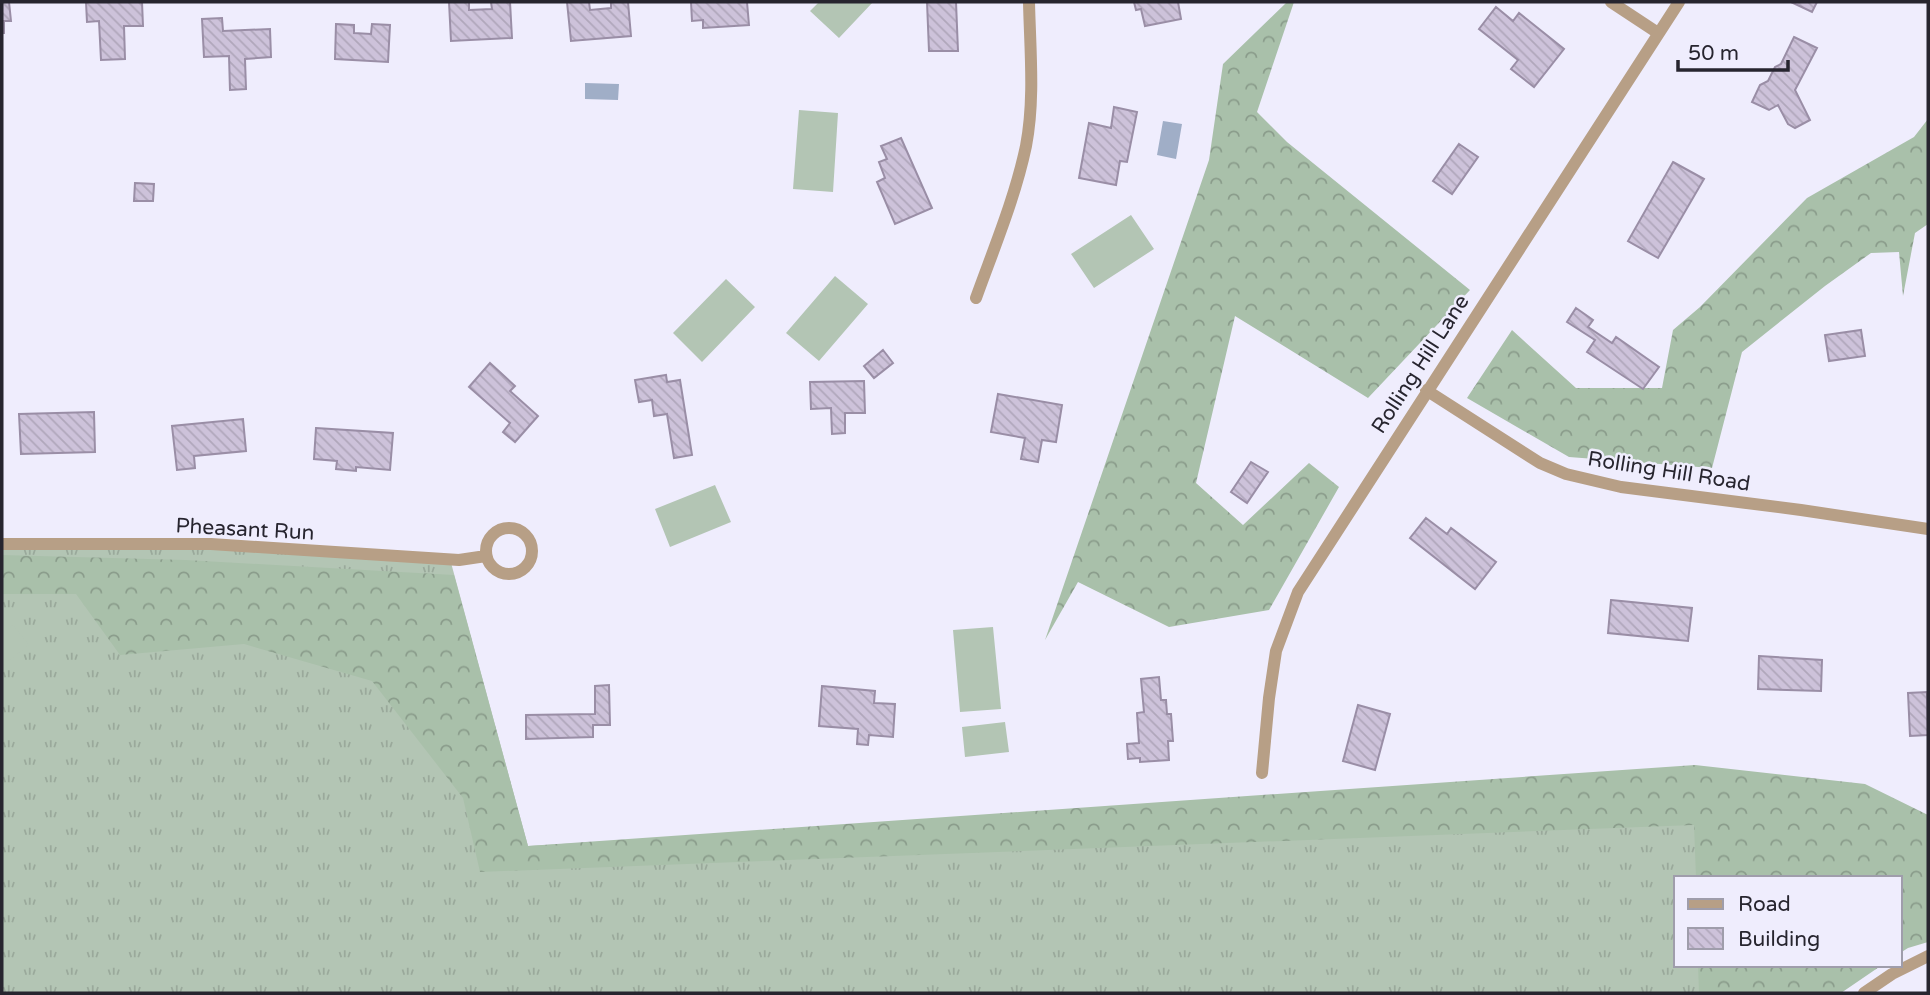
<svg xmlns="http://www.w3.org/2000/svg" width="1930" height="995" font-family="'Varela Round',sans-serif">
<style>
.grass{fill:url(#grass-tufts)}
.forest{fill:url(#forest-crowns)}
.pitch{fill:#b3c5b4}
.water{fill:#a0aec7}
.building{fill:url(#building-back-hatch);stroke:#9a8ea6;stroke-width:2}
.lines{fill:none;stroke-linecap:round;stroke-linejoin:round}
.street{stroke:#b79f86;stroke-width:12}
.labels{text-anchor:middle;stroke-width:5;stroke-linejoin:round;paint-order:stroke}
.street-label{font-size:21px;fill:#27252f;stroke:#efedfd}
</style>
<defs>
<pattern id="grass-tufts" width="24" height="20" patternUnits="userSpaceOnUse" patternTransform="scale(1.75)"><rect width="24" height="20" fill="#b3c5b4"/><path d="M3 7l-1-3M5 7V3M7 7l1-3M15 17l-1-3M17 17v-4M19 17l1-3" fill="none" stroke="#9aa99b"/></pattern>
<pattern id="forest-crowns" width="20" height="18" patternUnits="userSpaceOnUse" patternTransform="scale(1.75)"><rect width="20" height="18" fill="#a9c0aa"/><path d="M2 6a3 3 0 1 1 6 0M12 15a3 3 0 1 1 6 0" fill="none" stroke="#8a9c8b"/></pattern>
<pattern id="building-back-hatch" width="6" height="6" patternUnits="userSpaceOnUse" patternTransform="scale(1.75)"><rect width="6" height="6" fill="#cdc2da"/><path d="M-1 5l2 2M0 0l6 6M5-1l2 2" fill="none" stroke="#b0a7bb"/></pattern>
</defs>
<rect width="100%" height="100%" fill="#efedfd"/>
<path class="grass" d="M2,544H211L450,559L528,846L1717,775L1728,878H1676V965H1738L1741,993H2Z"/>
<path class="forest" d="M1287,2H1294L1257,112L1287,142L1470,290L1368,398L1235,316L1196,483L1243,525L1309,463L1339,487L1269,610L1169,627L1078,582L1045,640L1209,160L1223,64Z
M1928,119V224L1915,233L1903,296L1899,252L1871,253L1825,286L1742,352L1712,468L1569,457L1467,398L1512,330L1576,388H1662L1673,330L1700,307L1807,198L1914,137Z
M2,555L186,560L454,575L528,846L1695,765L1865,784L1928,815V942L1908,948L1900,953V878H1696L1694,825L480,872L463,798L372,681L244,644L120,655L76,594H2Z
M1698,965H1882L1841,993H1699Z"/>
<path class="pitch" d="M819,2H873L839,38L810,11Z
M799,110L838,113L833,192L793,189Z
M1131,215L1154,249L1094,288L1071,254Z
M835,276L868,304L819,361L786,333Z
M726,279L755,307L702,362L673,333Z
M715,485L731,522L670,547L655,509Z
M13,625L29,645L2,666V634Z
M993,627L1001,709L960,712L953,630Z
M1005,722L1009,752L965,757L962,727Z"/>
<path class="water" d="M585,83L619,84L618,100L585,99Z
M1163,121L1182,124L1176,159L1157,155Z"/>
<path class="building" d="M2,2H9L11,21H4V33H2Z
M86,2H142L143,26H124L125,59L101,60L99,21L87,22Z
M449,2H469V10L492,9L491,2H510L512,38L451,41Z
M567,2H589L590,10L611,8V2H628L631,36L571,41Z
M691,2H747L749,25L703,28V20L692,21Z
M927,2H956L958,51H929Z
M1134,2H1178L1181,19L1145,26L1141,9L1136,10Z
M1791,2H1817L1812,12Z
M1496,7L1513,21L1519,13L1564,49L1534,87L1511,69L1518,60L1479,29Z
M222,18L223,31L270,29L271,57L245,59L246,89L230,90L229,56L204,57L202,19Z
M336,24L354,25V33L371,34L372,24L390,25L388,62L335,59Z
M1794,37L1817,48L1795,90L1810,120L1795,128L1788,124L1778,105L1769,110L1752,102L1760,85L1768,81L1775,67L1781,64Z
M1114,107L1137,112L1127,162L1120,161L1116,185L1079,178L1089,123L1111,128Z
M901,138L932,208L895,224L877,182L885,178L879,162L887,159L881,146Z
M1459,144L1478,157L1452,194L1433,181Z
M1673,162L1704,179L1658,258L1628,241Z
M135,183L154,184L153,201H134Z
M1576,308L1593,320L1588,327L1612,343L1616,337L1659,367L1643,389L1587,352L1595,340L1567,322Z
M1861,330L1865,356L1829,361L1825,335Z
M883,350L893,363L874,378L864,366Z
M490,363L515,386L510,391L538,416L515,442L503,432L510,423L469,387Z
M666,375L667,382L680,380L692,455L674,458L667,414L654,416L652,400L639,402L635,380Z
M864,381L865,413H845V433L832,434L831,408L811,409L810,382Z
M998,394L1062,405L1056,442L1042,440L1038,462L1021,459L1025,438L991,432Z
M94,412L95,452L21,454L19,414Z
M243,419L246,451L194,456L195,468L177,470L172,426Z
M316,428L393,433L390,470L356,467V471L336,469L337,461L314,459Z
M1251,462L1268,472L1247,503L1231,492Z
M1426,518L1447,534L1451,528L1496,562L1475,589L1410,538Z
M1611,600L1692,608L1688,641L1608,633Z
M1759,656L1822,660L1821,691L1758,689Z
M1159,677L1161,700H1166L1167,714H1171L1173,741H1168L1169,760L1140,762V758L1128,759L1127,744L1139,743L1137,713L1144,712L1141,679Z
M609,685L610,725H593V737L526,739V715L595,714V686Z
M822,686L875,691L874,703L895,704L893,737L869,735L868,745L857,744L858,729L819,726Z
M1927,692L1928,735L1910,736L1908,693Z
M1358,705L1390,714L1375,770L1343,761Z"/>
<g class="lines">
<path class="street" d="M1611,2L1658,33
M976,298C994,248 1015,198 1026,146C1035,99 1030,49 1029,2
M1426,390L1540,463L1566,474L1621,487L1801,510L1928,529
M486 551a23 23 0 1 1 46 0a23 23 0 1 1-46 0Z
M2,544H211L459,560L486,556
M1262,773L1269,698L1276,651L1298,592L1679,2
M1864,993L1892,974L1928,956"/>
</g>
<g class="labels">
<g class="street-label">
<text transform="translate(1420 364) rotate(-57)" y="7">Rolling Hill Lane</text>
<text transform="translate(1669 471) rotate(9)" y="7">Rolling Hill Road</text>
<text transform="translate(245 529) rotate(3)" y="7">Pheasant Run</text>
</g>
</g>
<rect width="1930" height="995" fill="none" stroke="#27252f" stroke-width="7"/>
<rect x="1674" y="876" width="228" height="91" fill="#efedfd" stroke="#9f9dab" stroke-width="2"/>
<rect x="1688" y="899" width="35" height="10" fill="#b79f86" stroke="#9f9dab" stroke-width="2"/>
<text x="1738" y="911" font-size="21" fill="#27252f">Road</text>
<rect x="1688" y="928" width="35" height="21" fill="url(#building-back-hatch)" stroke="#9f9dab" stroke-width="2"/>
<text x="1738" y="946" font-size="21" fill="#27252f">Building</text>
<path d="M1678 60v10h110v-10" fill="none" stroke="#27252f" stroke-width="3.5"/>
<text x="1688" y="60" font-size="21" fill="#27252f" stroke="#efedfd" stroke-width="5" paint-order="stroke">50 m</text>
</svg>
